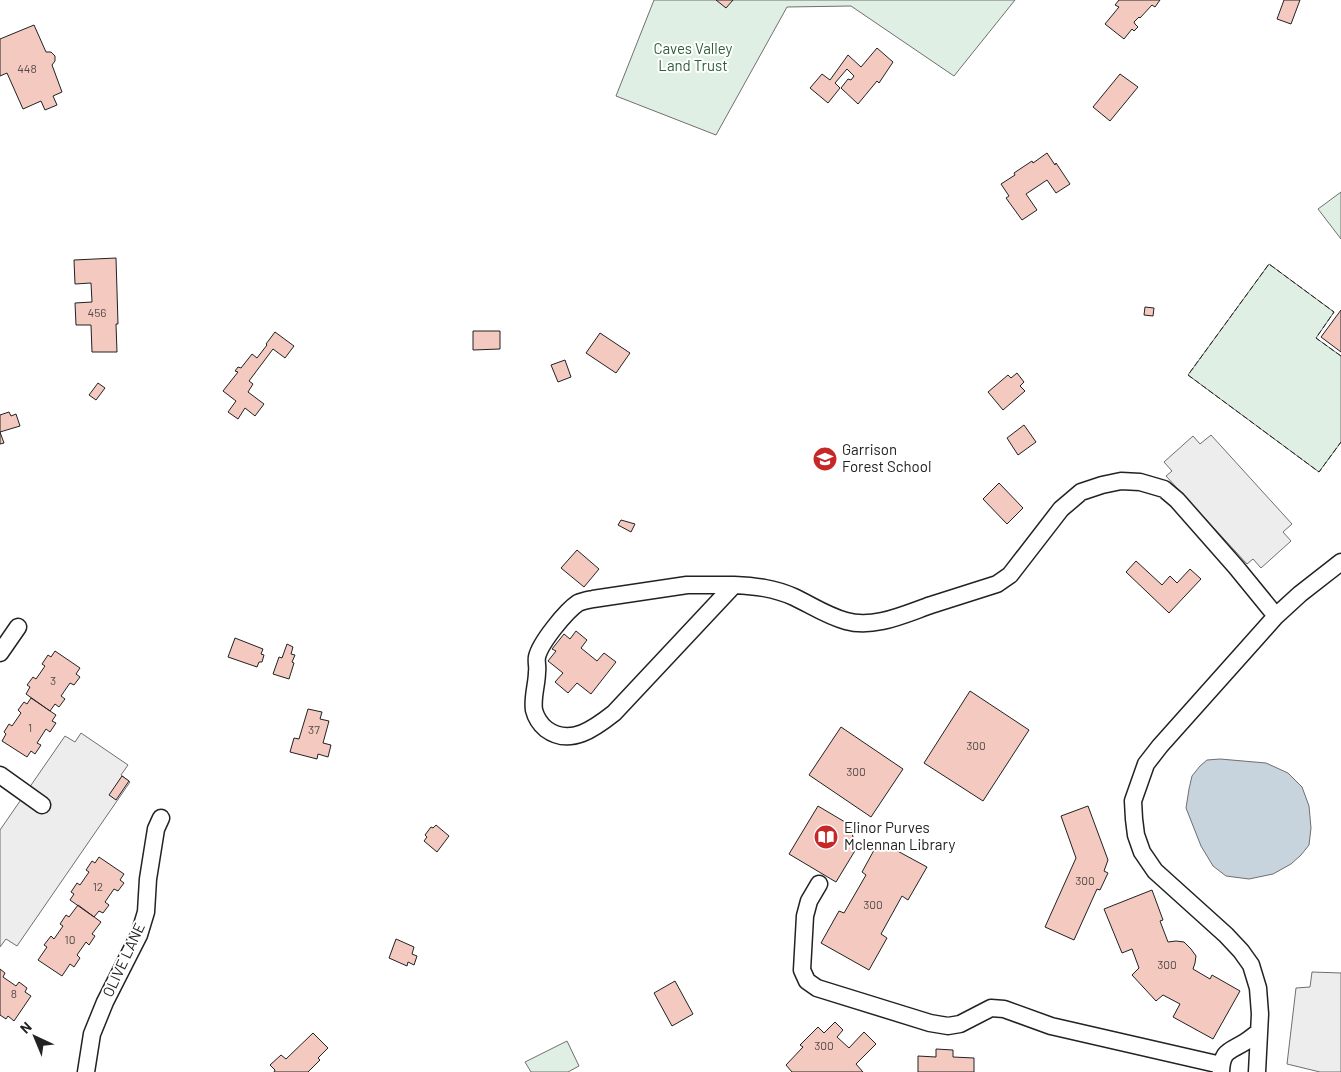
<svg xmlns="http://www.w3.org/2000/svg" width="1341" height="1072" font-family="Barlow,sans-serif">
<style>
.green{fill:#e0efe3;stroke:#6f6f6f}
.parking{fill:#ededed;stroke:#6f6f6f}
.water{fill:#c7d3dd;stroke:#6f6f6f}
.building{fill:#f3c9c0;stroke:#222}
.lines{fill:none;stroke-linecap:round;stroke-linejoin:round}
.minor-casing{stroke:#222;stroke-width:19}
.minor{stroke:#fff;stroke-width:16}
.fence{stroke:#222;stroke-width:1;stroke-dasharray:6 2.5;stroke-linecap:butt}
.labels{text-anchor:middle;stroke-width:4;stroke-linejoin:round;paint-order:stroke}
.number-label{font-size:12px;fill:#564c4a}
.park-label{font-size:15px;fill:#2f5e38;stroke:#fff}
.poi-label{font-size:15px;fill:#222;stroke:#fff;text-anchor:start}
.street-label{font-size:15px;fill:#222;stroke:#fff}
</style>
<rect width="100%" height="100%" fill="#fff"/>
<path class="green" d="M654,0H1015L954,76L851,6L787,7L716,135L616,96Z
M1341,192V239L1318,209Z
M1269,264L1334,312L1316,338L1341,356V442L1319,472L1188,375Z
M567,1041L579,1066L568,1072H531L525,1062Z"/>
<path class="parking" d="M1211,435L1292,524L1283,532L1291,541L1261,568L1253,559L1247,564L1166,476L1172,471L1164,462L1193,436L1200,444Z
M81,733L128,765L121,775L130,782L17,946L6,939L0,947V830L65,736L75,742Z
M1312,972L1341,973V1072H1320L1287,1064L1296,988L1310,987Z"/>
<path class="water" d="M1220,759L1266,763L1288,773L1302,787L1309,806L1311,828L1309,845L1301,855L1291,864L1273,874L1249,879L1226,876L1213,866L1201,846L1186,808L1189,789L1192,776L1200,766L1207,760Z"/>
<path class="building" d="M716,0H733L726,8Z
M1119,0H1160L1155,7L1152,5L1140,18L1139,17L1134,22L1135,24L1138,27L1134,31L1132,29L1124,39L1105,24L1119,7L1115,5Z
M1284,0H1300L1291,24L1277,19Z
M34,25L46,52H51L55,56V61L52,65L62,92L53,96L57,105L45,110L41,101L23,109L7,73L0,76V39Z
M877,48L893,62L879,83L877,81L858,104L841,88L848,79L851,80L854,76L847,69L835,83L840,88L828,103L810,88L822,74L830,80L848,55L861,67Z
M1120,74L1138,87L1110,121L1093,107Z
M1047,153L1055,165L1056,163L1070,184L1056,193L1047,180L1026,194L1037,210L1022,220L1006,198L1009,196L1001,184L1015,175L1014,173L1032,161L1033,163Z
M116,258L118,324H116L117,352H92L91,325H76L75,303L92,302L91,283L75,284L74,260Z
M1145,307L1154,308L1153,316L1144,315Z
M1341,310V352L1321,337Z
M473,331H500V349L473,350Z
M275,332L294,346L285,358L273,349L249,381L253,384L248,392L264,404L255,416L245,408L238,419L228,412L236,401L223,391L238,372L235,371L238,367L241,368L252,354L257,358L267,345L266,344Z
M600,333L630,353L616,373L586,353Z
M565,360L571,377L558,382L551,365Z
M1017,373L1024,382L1020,386L1025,391L1003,410L988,392L1008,375L1011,378Z
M98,383L105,388L96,400L89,395Z
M9,412L11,416L16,414L20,426L0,432L4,443L0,444V415Z
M1024,425L1036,442L1018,455L1007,438Z
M999,483L1023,508L1007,524L983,499Z
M621,520L635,524L631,532L618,525Z
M577,550L599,569L584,587L561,568Z
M1136,561L1162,585L1170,576L1177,583L1190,569L1201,579L1169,613L1126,572Z
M576,631L587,640L581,648L597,661L604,653L616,662L591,694L577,683L568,693L555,682L563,673L548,661L556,651L552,649L564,634L570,639Z
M235,638L263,649L261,654L264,655L262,662H259L257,667L228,657Z
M287,644L293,647L291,654L295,655L292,662L294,663L289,679L273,674L279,657L282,658Z
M55,651L80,668L76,674L80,677L74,685L70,683L61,696L65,699L59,707L55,704L50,711L26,694L30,687L27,685L33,677L36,679L45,666L42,664L48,655L51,657Z
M970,691L1029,730L983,801L924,763Z
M31,698L56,715L52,721L56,723L50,732L46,729L37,743L41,745L35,754L31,751L27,757L2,741L6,734L4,732L9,724L12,726L21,713L18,710L24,702L27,704Z
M308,709L322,712L320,719L329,721L323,743L331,745L328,757L318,754L317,759L290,752L294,738L299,739Z
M841,727L903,769L871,817L809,775Z
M122,776L129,781L116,800L109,795Z
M818,806L850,825L856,849L836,882L789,854Z
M1088,806L1108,860L1104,871L1108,873L1100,890L1097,889L1074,940L1045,927L1076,858L1061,816Z
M436,825L449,836L437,852L424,841L427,837L425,835L431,827L433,828Z
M879,841L927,867L908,900L902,896L881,934L887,938L869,970L821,943L839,911L844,913L866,875L862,872Z
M99,857L124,874L120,880L124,883L118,891L114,889L105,902L109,905L103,913L99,911L94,917L70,900L74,894L71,892L77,883L80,885L89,872L86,870L92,861L95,863Z
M1152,890L1163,920L1160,921L1168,942L1176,941L1184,942L1191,949L1196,956L1195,963L1193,969L1210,979L1212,975L1240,991L1213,1039L1173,1017L1180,1004L1163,995L1156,1001L1132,975L1139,968L1132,949L1122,953L1104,909Z
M78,905L101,922L92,934L95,936L89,945L86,942L77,955L80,958L74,967L70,964L62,976L38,960L47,947L44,945L51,936L54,939L63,926L60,924L66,915L69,917Z
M396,939L414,947L412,954L417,956L414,965L408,962L407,966L389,958Z
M0,969L5,973L3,977L16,986L19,982L27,988L25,992L31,996L14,1021L8,1016L6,1019L0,1015Z
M675,981L693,1014L672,1026L654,993Z
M835,1022L843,1030L837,1037L849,1048L864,1032L876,1044L856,1064L863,1072H792L786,1065L803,1047L800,1045L818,1027L824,1033Z
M313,1033L328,1048L318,1058L320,1060L308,1072H274L275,1070L270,1065L281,1055L286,1059Z
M936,1049L953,1050V1057L974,1058V1072H918V1056L936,1057Z"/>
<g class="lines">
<defs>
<path id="minor" d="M734,585H687L593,599C588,600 582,601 578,603C566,611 540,643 537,657C536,662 538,667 537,672C537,684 532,698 534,710C536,718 540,724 546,729C570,747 595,728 614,713L734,585C755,586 774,588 794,597C811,605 827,616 846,621C874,629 905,614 931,605C953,598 975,591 997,584L1010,575L1061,509L1081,492L1102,485L1121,481L1140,482L1164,489L1177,500L1236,567L1276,616
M0,653L18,627
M0,775L42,805
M819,884L809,901L805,916L802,970L807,981L817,988L930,1023L948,1026L960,1024L991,1008L1004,1009L1051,1026L1221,1065
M86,1072L92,1034L105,1002L139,935L146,912L148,879L156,829L161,818
M1221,1072C1222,1050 1229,1052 1245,1042C1250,1039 1254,1035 1259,1032
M1257,1072L1260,1014L1258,988L1251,965L1241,951L1226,935L1155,871L1142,852L1136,835L1134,819L1133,801L1146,764L1160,746L1276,616L1300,594L1341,562"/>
</defs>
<use href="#minor" class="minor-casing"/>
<use href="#minor" class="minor"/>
<path class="fence" d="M1341,356L1316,338L1334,312L1269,264L1188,375L1319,472L1341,442"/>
</g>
<defs>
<symbol id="school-disc" viewBox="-11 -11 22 22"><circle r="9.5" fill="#c62828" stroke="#fff"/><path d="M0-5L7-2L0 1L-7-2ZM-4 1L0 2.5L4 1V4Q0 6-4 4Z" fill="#fff"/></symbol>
<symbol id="library-disc" viewBox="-11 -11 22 22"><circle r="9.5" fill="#c62828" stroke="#fff"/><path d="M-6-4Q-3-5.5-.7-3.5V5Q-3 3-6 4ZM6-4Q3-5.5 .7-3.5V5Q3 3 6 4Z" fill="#fff"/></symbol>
</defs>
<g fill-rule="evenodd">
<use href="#school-disc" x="811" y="445" width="28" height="28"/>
<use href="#library-disc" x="812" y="823" width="28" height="28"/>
</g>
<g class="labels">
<g class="number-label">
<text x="27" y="73">448</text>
<text x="97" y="317">456</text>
<text x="53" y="685">3</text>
<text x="30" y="732">1</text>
<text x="314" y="734">37</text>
<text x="976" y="750">300</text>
<text x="856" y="776">300</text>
<text x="1085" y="885">300</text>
<text x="98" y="891">12</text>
<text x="873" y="909">300</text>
<text x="70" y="944">10</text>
<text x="1167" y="969">300</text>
<text x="14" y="998">8</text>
<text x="824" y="1050">300</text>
</g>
<g class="park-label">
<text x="693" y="54">Caves Valley<tspan x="693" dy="17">Land Trust</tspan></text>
</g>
<g class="poi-label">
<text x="842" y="455">Garrison<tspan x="842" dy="17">Forest School</tspan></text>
<text x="844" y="833">Elinor Purves<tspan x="844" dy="17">Mclennan Library</tspan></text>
</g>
<g class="street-label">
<text transform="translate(124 960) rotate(-65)" y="5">OLIVE LANE</text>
</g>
</g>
<g transform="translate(35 1037) rotate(316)" stroke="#ffffff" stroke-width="4" paint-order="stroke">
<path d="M0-4L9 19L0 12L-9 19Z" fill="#222222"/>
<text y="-8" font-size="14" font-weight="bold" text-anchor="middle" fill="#222222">N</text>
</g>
</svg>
